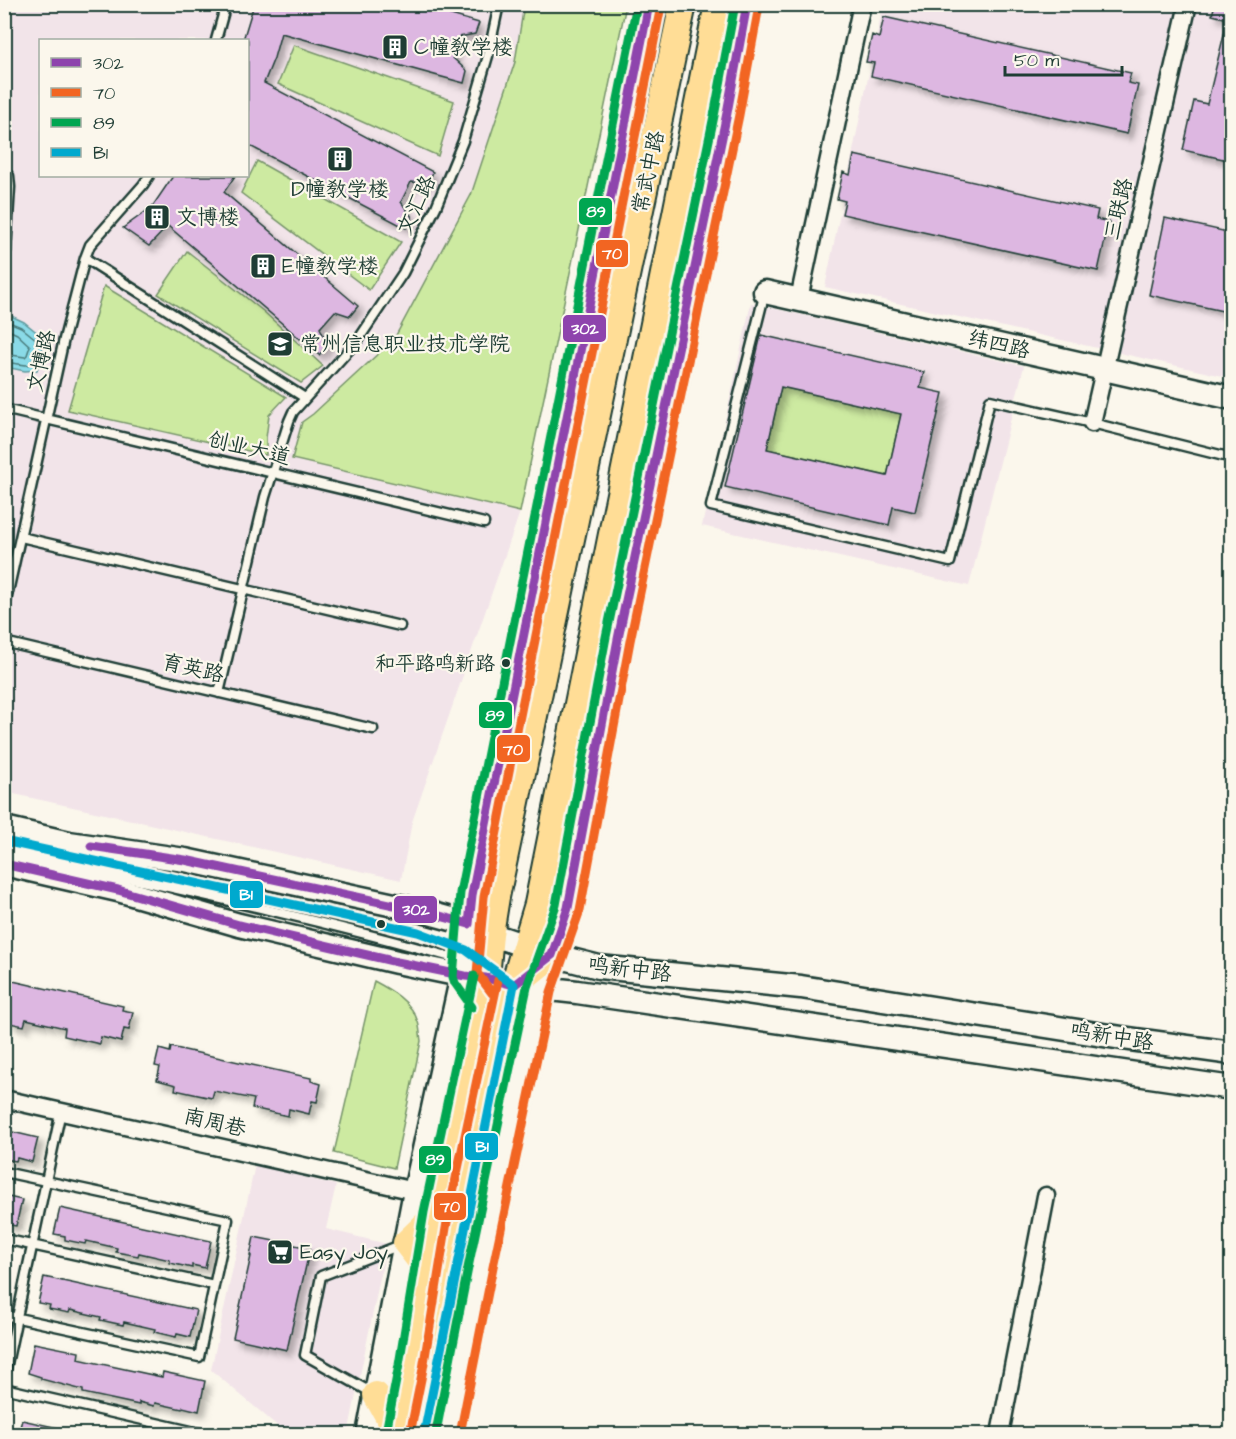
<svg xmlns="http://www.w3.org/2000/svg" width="1236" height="1439" font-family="'Architects Daughter','LXGW WenKai TC',sans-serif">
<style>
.built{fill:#f2e4e9;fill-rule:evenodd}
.green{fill:#cdeaa1;stroke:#76946a;stroke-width:1.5}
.water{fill:#8adae7;stroke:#5f9b9f;stroke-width:1.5}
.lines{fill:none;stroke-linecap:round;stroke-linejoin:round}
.shore{stroke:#4a7c7c;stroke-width:1.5}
.building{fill:#ddb7e1;stroke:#1f3d34;stroke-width:1.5;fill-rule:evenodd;filter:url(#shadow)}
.lane-casing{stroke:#1f3d34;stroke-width:13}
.street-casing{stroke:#1f3d34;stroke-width:21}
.secondary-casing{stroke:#1f3d34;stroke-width:27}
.primary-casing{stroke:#1f3d34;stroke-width:30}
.lane{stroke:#fbf7ec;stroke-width:8}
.street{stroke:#fbf7ec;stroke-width:16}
.secondary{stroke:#fbf7ec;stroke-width:22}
.primary{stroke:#ffdd96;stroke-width:26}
.bus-1-casing{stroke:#fbf7ec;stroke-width:14}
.bus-2-casing{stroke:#fbf7ec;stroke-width:14}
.bus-3-casing{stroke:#fbf7ec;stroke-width:14}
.bus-4-casing{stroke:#fbf7ec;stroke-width:14}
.bus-1{stroke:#8e44ad;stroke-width:9}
.bus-2{stroke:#f26522;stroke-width:9}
.bus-3{stroke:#00a651;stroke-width:9}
.bus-4{stroke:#00a9ce;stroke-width:9}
.bus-dot{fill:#1f3d34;stroke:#fbf7ec;stroke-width:2}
.labels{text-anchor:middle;stroke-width:4.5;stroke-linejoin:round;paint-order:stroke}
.bus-label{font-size:20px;fill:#1f3d34;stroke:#fbf7ec;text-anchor:end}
.poi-label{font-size:21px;fill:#1f3d34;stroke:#fbf7ec;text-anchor:start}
.street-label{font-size:21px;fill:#1f3d34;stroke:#fbf7ec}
.line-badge{stroke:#fbf7ec;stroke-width:2}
.badge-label{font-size:16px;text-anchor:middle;font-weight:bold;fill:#fff}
</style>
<defs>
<filter id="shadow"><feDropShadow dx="5.5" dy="5.5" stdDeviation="3" flood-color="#0004"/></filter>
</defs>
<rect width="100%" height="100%" fill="#fbf7ec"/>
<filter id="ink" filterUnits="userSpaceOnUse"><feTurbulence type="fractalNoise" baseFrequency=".0167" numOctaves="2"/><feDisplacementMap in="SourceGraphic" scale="12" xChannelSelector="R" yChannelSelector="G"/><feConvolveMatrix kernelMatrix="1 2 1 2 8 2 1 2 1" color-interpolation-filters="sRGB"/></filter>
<g filter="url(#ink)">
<path class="built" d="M5,5H626L520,512L412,822L401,880L5,792ZM40,40H248V176H40Z
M883,5H1231V378L825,287Z
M751,303L1024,366L969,586L702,526Z
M255,1165L336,1185L326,1229L387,1244L348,1434H287L211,1370Z"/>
<path class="green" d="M524,5H626L520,512L292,459L302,422L313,414L394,339L471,195L515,62Z
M294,45L454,101L438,156L278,84Z
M257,161L401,242L369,290L241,193Z
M187,251L263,311L323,366L301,383L158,294Z
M104,286L286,397L269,415L266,438V455L68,410Z
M781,387L901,414L887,476L767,449Z
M374,981C391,990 412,1002 418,1022C420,1028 420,1035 421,1041L394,1168L334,1153Z"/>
<path class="water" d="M5,313L24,322L45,339L37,370L25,371L5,367Z"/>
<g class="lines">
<path class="shore" d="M4,320L21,327L37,340L38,343L32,364L26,365L4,362
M4,328L17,334L30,346L27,355L25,357L4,354"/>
</g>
<path class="building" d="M254,4H413L479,23L475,34L459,37L453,58L467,71L464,83L281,33L274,58L264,83L433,172L428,183L411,182L401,202L412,217L406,228L248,145V40H243Z
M1215,4H1232V20L1212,15Z
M884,17L1131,73L1128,83L1138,85L1127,134L871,76L874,63L866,62L872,35L879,38Z
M1227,22L1232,23V161L1183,150L1194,101L1207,104Z
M854,155L1098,210L1096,219L1109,222L1098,271L842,214L845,201L837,199L843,172L850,175Z
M173,176H235L224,192L358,306L350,316L335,311L320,328L328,345L319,355L168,226L149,246L123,228L152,207Z
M1165,218L1232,233V313L1149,295Z
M761,335L924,372L920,388L943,393L915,512L893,507L889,525L725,487ZM781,387L901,414L887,476L767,449Z
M4,979L123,1006L122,1010L133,1012L129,1030L124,1029L121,1042L101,1037L100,1044L64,1036L65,1028L26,1019L24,1026L9,1023L10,1016L4,1015Z
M171,1047L311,1078V1081L321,1084L317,1102L312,1101L309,1114L289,1109L288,1116L252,1108L254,1099L214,1091L212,1098L175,1090L176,1085L157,1080L160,1067L155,1066L159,1049L170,1052Z
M4,1130L38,1138L32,1162L17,1158L16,1161L4,1159Z
M4,1196L22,1200L16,1226L4,1224Z
M60,1208L211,1241L205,1268L192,1265V1268L170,1263V1260L139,1253L138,1256L116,1252L117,1248L86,1241L85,1244L65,1240V1236L54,1234Z
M254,1237L310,1248L287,1350L233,1338L251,1256H250Z
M44,1277L196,1310L190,1337L177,1334L176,1337L154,1332L155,1329L124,1322L123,1325L100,1320L101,1317L70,1310L69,1313L49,1309L50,1305L38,1303Z
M34,1343L79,1352L78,1359L162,1377L163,1372L205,1381L199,1411L183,1407L182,1409L155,1403L154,1406L139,1402V1405L83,1393V1390L41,1379V1377L28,1373Z
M22,1420L63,1429L62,1434H18Z"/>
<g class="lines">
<defs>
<path id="lane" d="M216,40L226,4
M4,173L9,176L10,187L6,251L4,255
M85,258L305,398
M765,292L711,506L950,562L990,400L1092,423L1232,458
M4,409L484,523
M21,537L400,626
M4,610L64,339L85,258L90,245L143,185L149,176
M4,642L373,729
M219,693L265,497L289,421L293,412L358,340L403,273L436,207L463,141L488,56L499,4
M4,841L418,932L465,950
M4,851C158,885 313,917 465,961
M4,1172L228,1220L199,1357L4,1315
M4,1239L214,1285
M4,1378L61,1111
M4,1388L204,1434
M374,1394L305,1355L321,1276L403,1244"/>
<path id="street" d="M799,299L862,4
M1092,423L1188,4
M4,1099L415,1191
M1000,1434L1046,1196"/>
<path id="secondary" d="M765,292L1232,398
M4,828L69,843L185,860L422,911L469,924L490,934L552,955L599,967L801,987L1122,1038L1232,1053
M4,864L118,890L239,925L397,962L465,976L486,978L514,985L577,992L1232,1088
M368,1434L415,1191L459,989L465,976L472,895L649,4
M448,1434L481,1265L539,989L568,908L618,639L727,113L747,4"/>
<path id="primary" d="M514,985L552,955
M428,1271L406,1243L436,1214
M376,1395L398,1434
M398,1434L411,1367L436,1214L486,978L490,934L496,897L683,4
M424,1434L514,985L538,904L718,4"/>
</defs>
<use href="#lane" class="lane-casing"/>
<use href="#street" class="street-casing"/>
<use href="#secondary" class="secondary-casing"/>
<use href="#primary" class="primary-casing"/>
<use href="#lane" class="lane"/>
<use href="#street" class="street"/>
<use href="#secondary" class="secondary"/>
<use href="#primary" class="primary"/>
<defs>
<path id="bus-1" d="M91,846L185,860L422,911L469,924L472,895L649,4
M4,864L118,890L239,925L397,962L465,976L486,978L514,985L552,955L568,908L618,639L727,113L747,4"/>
<path id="bus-2" d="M492,993L477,973L484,897L661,6
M410,1434L423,1369L448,1216L498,980
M460,1434L493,1267L551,992L580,910L630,641L739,115L759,6"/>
<path id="bus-3" d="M472,1007L455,983L453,977L460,893L637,4
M386,1432L399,1365L424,1212L474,976
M436,1432L469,1263L527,987L556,905L606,637L715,111L735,4"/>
<path id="bus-4" d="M4,841L418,932L466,950L514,985L424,1434"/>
</defs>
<use href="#bus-1" class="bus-1-casing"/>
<use href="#bus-2" class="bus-2-casing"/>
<use href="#bus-3" class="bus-3-casing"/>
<use href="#bus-4" class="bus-4-casing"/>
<use href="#bus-1" class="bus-1"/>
<use href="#bus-2" class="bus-2"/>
<use href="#bus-3" class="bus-3"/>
<use href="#bus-4" class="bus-4"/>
</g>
</g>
<defs>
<symbol id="building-square" viewBox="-11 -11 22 22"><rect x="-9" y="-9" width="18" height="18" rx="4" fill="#1f3d34" stroke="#fbf7ec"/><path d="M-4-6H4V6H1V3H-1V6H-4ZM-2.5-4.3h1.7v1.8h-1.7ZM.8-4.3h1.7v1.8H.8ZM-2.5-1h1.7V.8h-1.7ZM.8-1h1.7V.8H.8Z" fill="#fff"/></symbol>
<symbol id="university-square" viewBox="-11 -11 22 22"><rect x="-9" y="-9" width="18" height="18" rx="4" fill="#1f3d34" stroke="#fbf7ec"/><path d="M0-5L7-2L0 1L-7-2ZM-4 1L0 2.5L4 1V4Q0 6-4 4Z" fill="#fff"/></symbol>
<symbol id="supermarket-square" viewBox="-11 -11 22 22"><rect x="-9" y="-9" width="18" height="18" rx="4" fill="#1f3d34" stroke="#fbf7ec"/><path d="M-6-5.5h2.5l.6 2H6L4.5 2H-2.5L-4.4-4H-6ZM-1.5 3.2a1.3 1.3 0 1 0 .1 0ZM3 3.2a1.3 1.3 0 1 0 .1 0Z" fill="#fff"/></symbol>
</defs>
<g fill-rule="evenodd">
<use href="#building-square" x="380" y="32" width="30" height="30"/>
<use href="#building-square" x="325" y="144" width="30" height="30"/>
<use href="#building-square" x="142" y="202" width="30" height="30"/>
<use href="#building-square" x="248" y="251" width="30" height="30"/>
<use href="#university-square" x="265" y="329" width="30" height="30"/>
<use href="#supermarket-square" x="265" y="1237" width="30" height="30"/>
</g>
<g class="bus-dot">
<circle cx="506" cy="663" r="5"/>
<circle cx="381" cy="924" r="5"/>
</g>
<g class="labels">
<g class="bus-label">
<text x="495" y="670">和平路鸣新路</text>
</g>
<g class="poi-label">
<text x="414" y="54">C幢教学楼</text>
<text x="340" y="196" text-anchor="middle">D幢教学楼</text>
<text x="176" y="224">文博楼</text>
<text x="282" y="273">E幢教学楼</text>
<text x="300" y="351">常州信息职业技术学院</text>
<text x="300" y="1259">Easy Joy</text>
</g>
<g class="street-label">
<text transform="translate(648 172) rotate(-78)" y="7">常武中路</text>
<text transform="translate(416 205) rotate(-65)" y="7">文汇路</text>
<text transform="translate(1118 209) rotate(-77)" y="7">三联路</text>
<text transform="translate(999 344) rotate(13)" y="7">纬四路</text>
<text transform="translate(41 361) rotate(-77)" y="7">文博路</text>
<text transform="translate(249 448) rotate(13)" y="7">创业大道</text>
<text transform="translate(193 668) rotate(13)" y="7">育英路</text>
<text transform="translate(630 969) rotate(7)" y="7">鸣新中路</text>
<text transform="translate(1112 1036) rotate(9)" y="7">鸣新中路</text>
<text transform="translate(215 1122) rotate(13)" y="7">南周巷</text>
</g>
</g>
<g class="line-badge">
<rect x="578" y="197" width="35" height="29" rx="6" fill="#00a651"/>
<rect x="595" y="239" width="34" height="29" rx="6" fill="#f26522"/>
<rect x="562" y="314" width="45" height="29" rx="6" fill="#8e44ad"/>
<rect x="478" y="701" width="35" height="28" rx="6" fill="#00a651"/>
<rect x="496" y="734" width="35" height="29" rx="6" fill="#f26522"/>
<rect x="229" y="880" width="35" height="29" rx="6" fill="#00a9ce"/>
<rect x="393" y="895" width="45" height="29" rx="6" fill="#8e44ad"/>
<rect x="464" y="1132" width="35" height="29" rx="6" fill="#00a9ce"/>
<rect x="418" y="1145" width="34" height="29" rx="6" fill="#00a651"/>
<rect x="433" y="1192" width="34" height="29" rx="6" fill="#f26522"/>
</g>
<g class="badge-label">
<text x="596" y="217">89</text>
<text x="612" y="259">70</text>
<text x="585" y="334">302</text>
<text x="495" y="721">89</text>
<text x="513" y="755">70</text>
<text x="246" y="900">B1</text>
<text x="416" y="915">302</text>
<text x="482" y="1152">B1</text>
<text x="435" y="1165">89</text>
<text x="450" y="1212">70</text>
</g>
<rect width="1236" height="1439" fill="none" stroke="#fbf7ec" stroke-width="24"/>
<rect x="12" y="12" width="1212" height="1415" fill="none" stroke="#1f3d34" stroke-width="2" filter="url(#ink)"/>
<rect x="39" y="39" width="210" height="138" fill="#fbf7ec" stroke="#a3ada2" stroke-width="1.5"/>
<rect x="51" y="58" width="30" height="9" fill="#8e44ad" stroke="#a3ada2" stroke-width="1.5"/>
<text x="93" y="69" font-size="18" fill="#1f3d34">302</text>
<rect x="51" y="88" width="30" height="9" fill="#f26522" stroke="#a3ada2" stroke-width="1.5"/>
<text x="93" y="99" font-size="18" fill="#1f3d34">70</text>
<rect x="51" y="118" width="30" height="9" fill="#00a651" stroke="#a3ada2" stroke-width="1.5"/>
<text x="93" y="129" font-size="18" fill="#1f3d34">89</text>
<rect x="51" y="148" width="30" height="9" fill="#00a9ce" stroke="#a3ada2" stroke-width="1.5"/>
<text x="93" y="159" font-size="18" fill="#1f3d34">B1</text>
<path d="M1005 66v9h117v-9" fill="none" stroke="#1f3d34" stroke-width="3"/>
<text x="1014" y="66" font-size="18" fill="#1f3d34" stroke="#fbf7ec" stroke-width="4.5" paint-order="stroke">50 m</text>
</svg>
